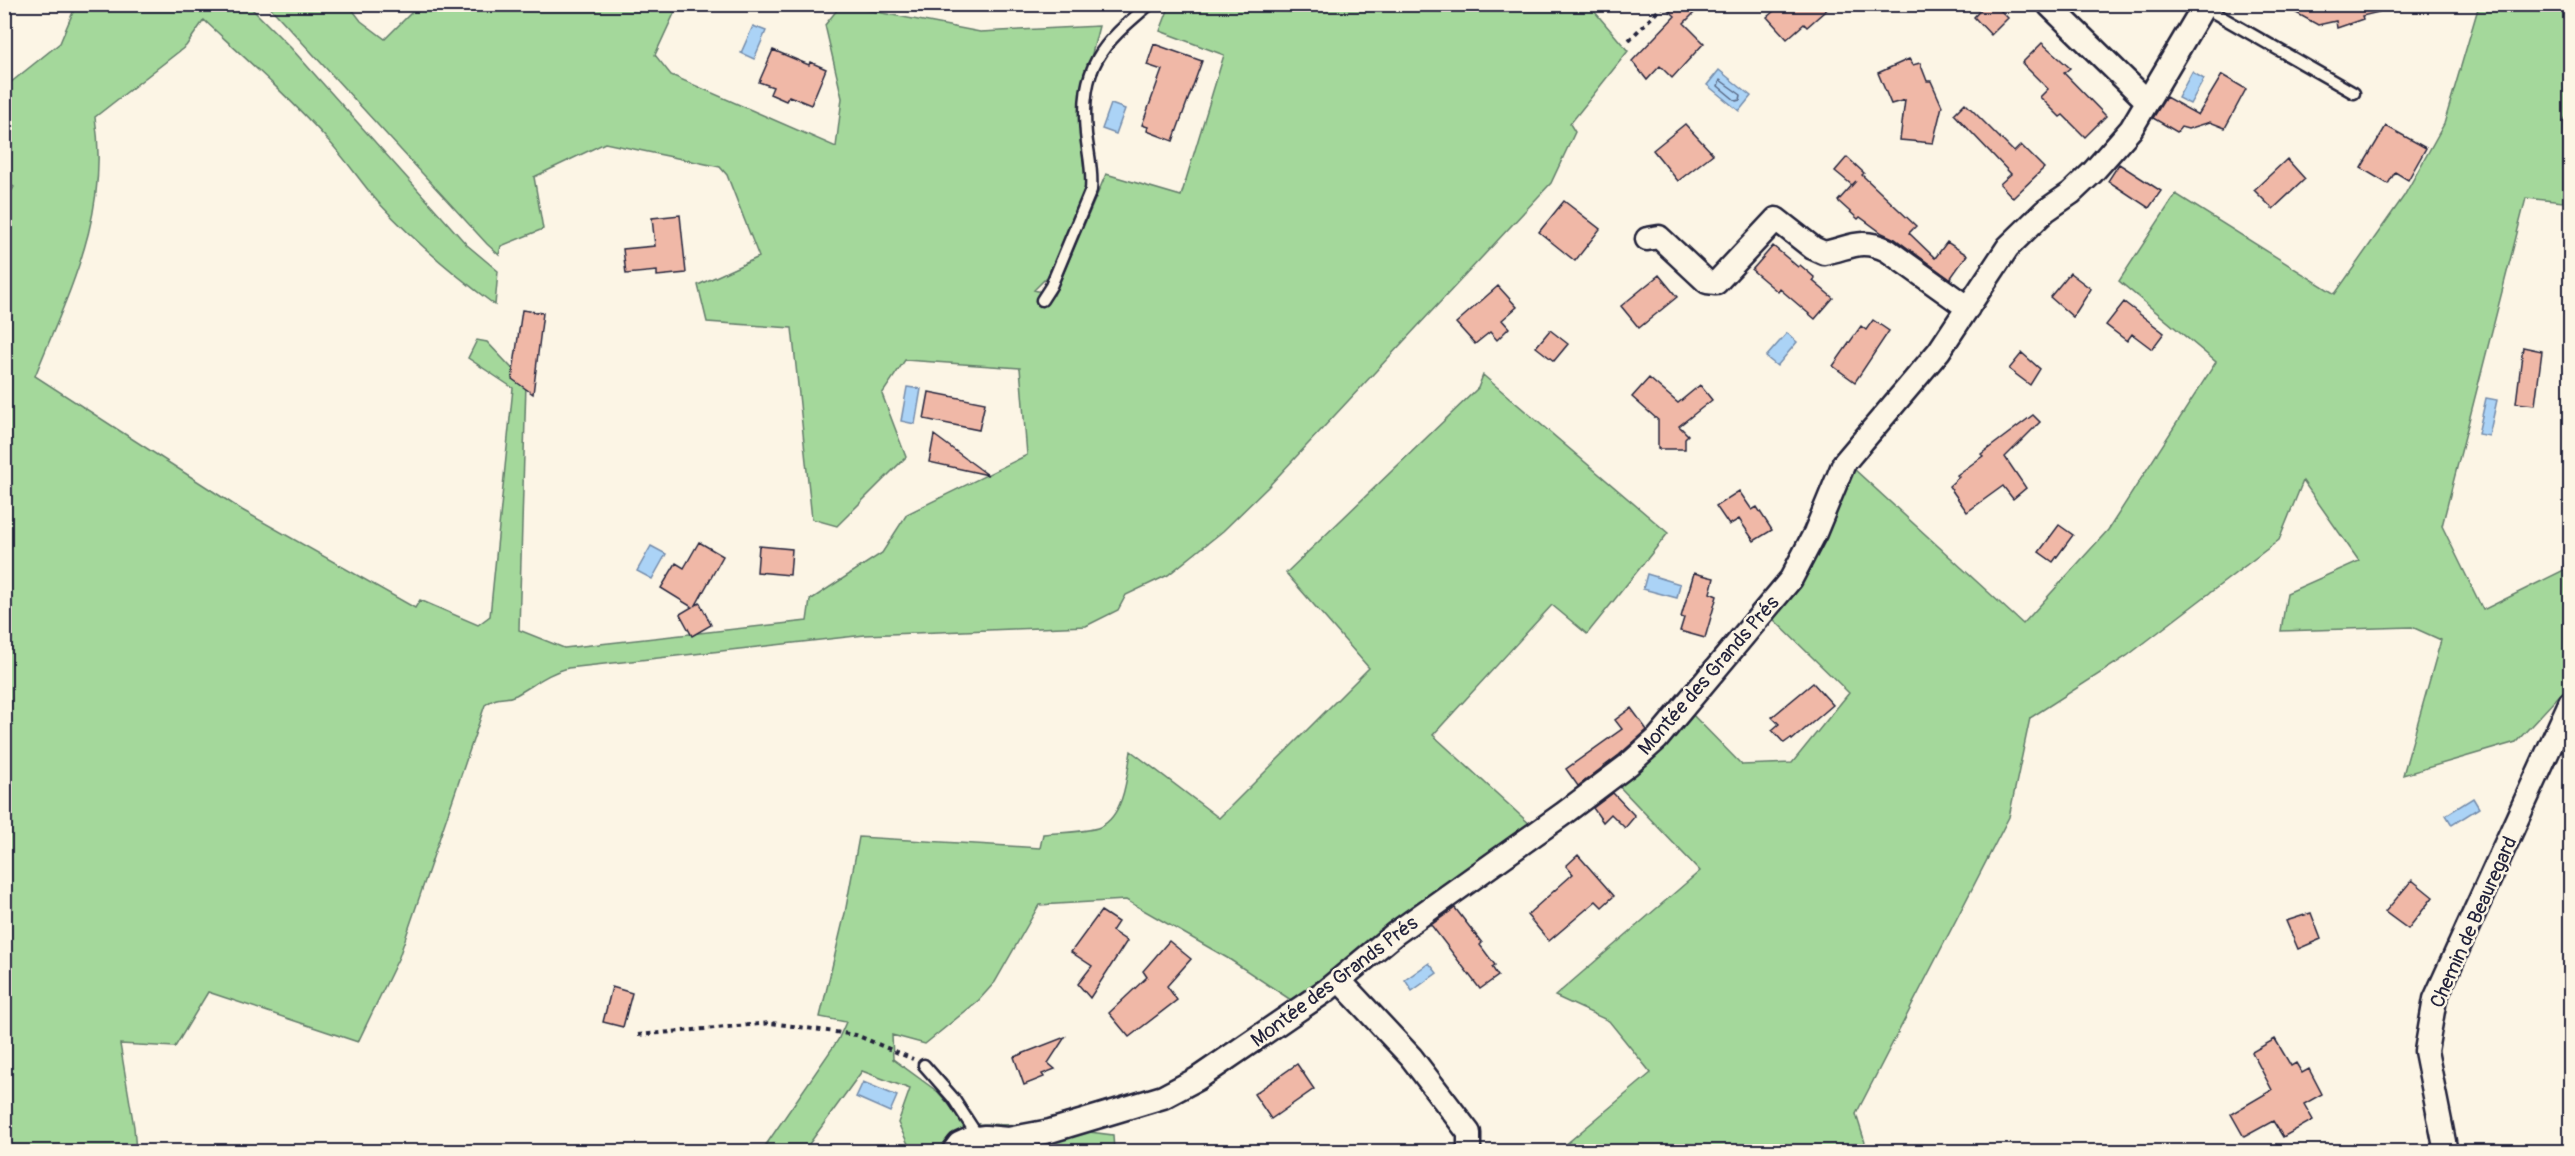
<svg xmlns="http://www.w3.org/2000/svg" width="2575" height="1156" font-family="Pangolin,sans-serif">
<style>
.green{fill:#a4d89b;stroke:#637d6b;stroke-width:1.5}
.water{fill:#abd3f6;stroke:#748cab;stroke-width:1.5}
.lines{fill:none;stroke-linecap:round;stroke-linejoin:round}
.shore{stroke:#596986;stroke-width:1.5}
.building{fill:#f0b8a7;stroke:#22223b;stroke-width:1.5}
.lane-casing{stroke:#22223b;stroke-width:15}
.street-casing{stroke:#22223b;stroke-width:27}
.path{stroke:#22223b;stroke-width:4;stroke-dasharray:4.5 4.5;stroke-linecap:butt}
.lane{stroke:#fcf5e5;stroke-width:10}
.street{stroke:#fcf5e5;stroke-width:22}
.labels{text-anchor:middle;stroke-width:5;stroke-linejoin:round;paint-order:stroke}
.street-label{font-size:20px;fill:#22223b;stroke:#fcf5e5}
</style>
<rect width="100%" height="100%" fill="#fcf5e5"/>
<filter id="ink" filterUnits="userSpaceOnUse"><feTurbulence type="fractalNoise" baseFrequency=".0167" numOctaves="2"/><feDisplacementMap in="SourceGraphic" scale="12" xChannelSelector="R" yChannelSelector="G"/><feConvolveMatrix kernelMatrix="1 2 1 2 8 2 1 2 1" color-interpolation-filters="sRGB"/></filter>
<g filter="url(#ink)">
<path class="green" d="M76,5H248L291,48L467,245L498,271L495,305C453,274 413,240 378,202C360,181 345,158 326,138C288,96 245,58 204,20L186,46L95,117C110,213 70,289 35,376L242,510L415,608L420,600L478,625L490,616L513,388L468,358L477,340L487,342L526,383L519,630L564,648L807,621L810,600L882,553L907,514L1027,455L1020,368L905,360L882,394L906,457L837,526L812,519L792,328L707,322L698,285L759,257L727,175L720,167L605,143L534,177L543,229L501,246L499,255L487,244L268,5H349L361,21L385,39L419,5H678L655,55L671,75L836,147L842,98L825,25L841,5L980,32L1099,26L1079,105L1087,182L1083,202L1047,277L1034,290L1054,295L1106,174L1181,196L1224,55L1160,31L1170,5H1589L1628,51L1570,124L1575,132L1551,183L1268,487L1223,531L1168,575L1126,595L1118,610L1086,626L865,635L568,668C546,674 536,684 516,695C504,701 500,694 485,705L399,957L358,1042L208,992L175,1047L120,1044L134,1127L136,1151H26L5,1143L4,203L14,187L5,181V87L60,43Z
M2479,5H2570V110L2563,122V202L2526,198L2442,526L2483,610L2570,567V684L2516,742L2403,775L2441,640L2412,627L2281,631L2287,593L2359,561L2303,481L2279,540L2127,656L2030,718L2009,817L1856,1114L1867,1149L1871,1151H1558L1651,1073L1609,1021L1555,996L1700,871L1616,783L1689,711L1742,765L1792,763L1849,693L1773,619L1788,600L1854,469L2023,624L2108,530L2216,362L2119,281L2176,194L2335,294L2404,196L2444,124Z
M1483,375L1668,533L1587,634L1552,605L1433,735L1533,827L1297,1004L1229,959L1126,900L1039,905L995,982L979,1000L925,1044L892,1035L893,1059L938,1092L966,1124L1034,1125L1113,1135L1114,1151H908V1144L898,1123L910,1089L862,1071L804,1151L761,1152L838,1040L846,1022L820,1017L845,913L859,837L1040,848L1043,834C1055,833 1090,832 1100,827C1125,815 1127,775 1131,751L1219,818L1369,668L1286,573L1478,388Z"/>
<path class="water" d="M753,26L766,31L754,59L741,53Z
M1719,70L1751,96L1739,111L1707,85Z
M2192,72L2204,79L2190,104L2178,98Z
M1111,104L1125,109L1116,134L1102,129Z
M1787,333L1797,342L1777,366L1766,357Z
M907,387L921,389L915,424L901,421Z
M2486,398L2497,400L2489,436L2478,434Z
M651,546L666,554L652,579L637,571Z
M1647,574L1680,584L1677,598L1643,589Z
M2473,798L2479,808L2452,825L2446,815Z
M1429,963L1437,973L1412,991L1405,980Z
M863,1082L897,1096L890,1112L856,1097Z"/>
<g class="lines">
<path class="shore" d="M1720,80L1741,95L1740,100L1736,101L1718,86Z"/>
</g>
<path class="building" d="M1662,4H1686L1695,12L1684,23L1704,43L1672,78L1660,66L1647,80L1632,61L1675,16Z
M1782,4H1833L1807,27L1804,24L1787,39L1767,17Z
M1986,4H1994L2008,18L1991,35L1974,17Z
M2280,4H2379V12L2362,16L2363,19L2337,28L2336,21L2318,25Z
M2042,43L2070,68L2064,73L2106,116L2085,137L2063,115L2060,117L2040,97L2048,89L2022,63Z
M1154,44L1202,61L1173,141L1147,131L1148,127L1142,125L1162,70L1147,65Z
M773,50L809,65L810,62L826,69L811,105L789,96L786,101L770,94L773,87L759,82Z
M1909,59L1913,65L1920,63L1927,81H1931L1942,106L1933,143L1900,140L1905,100L1891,104L1878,73Z
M2222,75L2246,89L2225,128L2210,122L2188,129L2181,127L2177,132L2153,118L2166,97L2198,115Z
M1965,103L2014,152L2021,145L2044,168L2013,198L2000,184L2011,174L1954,114Z
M1685,124L1713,154L1678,181L1653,150Z
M2386,126L2426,148L2408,180L2395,172L2388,184L2361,168Z
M1847,157L1864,173L1862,175L1916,226L1909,233L1935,258L1947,242L1967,255L1950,279L1895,239L1882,233L1860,217L1858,219L1838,201L1856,181L1852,185L1835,171Z
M2287,159L2305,179L2273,209L2254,190Z
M2119,164L2161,191L2149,208L2108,181Z
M1564,201L1600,229L1575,261L1539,232Z
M680,215L686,273L657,276V271L626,274L623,249L655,246L652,218Z
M1773,246L1798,267L1800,265L1815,278L1813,281L1833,298L1815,319L1780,289L1778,292L1752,270Z
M2070,273L2091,289L2073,317L2050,297Z
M1659,275L1677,297L1639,328L1621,306Z
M1498,286L1517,307L1502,320L1509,328L1497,340L1490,332L1475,344L1456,323Z
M2124,302L2164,333L2152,349L2132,334L2127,341L2106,325Z
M522,310L543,313L533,394L512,379Z
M1873,320L1889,331L1855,382L1833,366L1861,326L1866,330Z
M1550,330L1568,344L1554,361L1536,347Z
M2523,347L2542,351L2535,405L2516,403Z
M2022,353L2040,369L2030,385L2009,369Z
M1649,378L1678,403L1700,385L1712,400L1679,426L1688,435L1685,438V449H1658V420L1632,397Z
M929,392L985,403L979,430L924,419Z
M2033,415L2040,422L2005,457L2026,488L2013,499L2003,486L1967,512L1949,486L1959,477L1957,475L1983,456L1981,454Z
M934,435L988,475L929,462Z
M1739,491L1752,510L1757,507L1772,530L1754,541L1739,519L1729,525L1716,506Z
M2059,525L2073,535L2053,562L2039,552Z
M699,542L723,556L696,605L700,603L711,625L692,636L680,614L692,607L661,588L676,563L684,568Z
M759,546L792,549L790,575L757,572Z
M1694,573L1714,578L1710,593L1717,596L1705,638L1680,631L1684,618L1681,617Z
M1813,683L1833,705L1792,740L1791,738L1784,743L1772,730L1779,724L1772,717Z
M1631,708L1647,730L1619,755L1578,786L1566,769L1622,729L1615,720Z
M1613,793L1635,816L1625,828L1611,814L1603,822L1593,808Z
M1578,855L1614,896L1602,907L1596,901L1549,941L1527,915L1573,874L1566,866Z
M2412,880L2433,897L2408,929L2385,912Z
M1455,908L1482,943L1480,945L1495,965L1492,967L1498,976L1480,989L1431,925Z
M1101,911L1118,922L1112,931L1127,941L1090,998L1078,984L1092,966L1071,952Z
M2311,913L2321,939L2298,949L2286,921Z
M1169,941L1191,959L1167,986L1177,1000L1129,1037L1109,1013L1147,977L1143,971Z
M612,987L632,993L623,1027L603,1022Z
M1065,1037L1048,1063L1055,1069L1042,1074L1044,1077L1024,1085L1014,1057Z
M2275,1039L2291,1066L2296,1063L2302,1073L2309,1069L2322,1094L2304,1104L2313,1120L2283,1137L2273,1121L2244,1137L2231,1114L2272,1090L2252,1052Z
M1297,1064L1314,1089L1271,1119L1254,1094Z"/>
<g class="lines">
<defs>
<path id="lane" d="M2204,7L2354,93
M1042,300L1051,286L1091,190C1093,171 1088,153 1086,134C1080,66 1101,45 1150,4
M924,1065L953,1098L979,1138"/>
<path id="street" d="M2050,6L2147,101
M1647,239L1659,237L1707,282L1716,283L1776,219L1813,248L1824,253C1850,248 1860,237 1887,250L1968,308
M1339,980L1411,1057L1469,1133V1152
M953,1152L959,1144L970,1139L985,1137L1008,1139L1050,1131L1163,1097L1197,1079L1327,990L1396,933L1563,814L1628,765L1657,739L1791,579L1815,533L1844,463L1939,351L2008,247L2045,211L2071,193L2092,173L2131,129L2205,4
M2446,1152L2426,1051L2435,999L2570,703"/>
</defs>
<use href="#lane" class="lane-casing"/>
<use href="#street" class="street-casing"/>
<path class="path" d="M1629,40L1665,4
M638,1035L771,1023L856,1035L913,1059"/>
<use href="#lane" class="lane"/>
<use href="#street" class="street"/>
</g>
</g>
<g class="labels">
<g class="street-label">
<text transform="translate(1708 675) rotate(-49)" y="7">Montée des Grands Prés</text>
<text transform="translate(2473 922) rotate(-66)" y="7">Chemin de Beauregard</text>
<text transform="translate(1334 981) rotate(-37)" y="7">Montée des Grands Prés</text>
</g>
</g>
<rect width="2575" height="1156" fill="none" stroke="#fcf5e5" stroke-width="24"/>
<rect x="12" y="12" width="2551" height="1132" fill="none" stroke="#22223b" stroke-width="2" filter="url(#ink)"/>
</svg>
